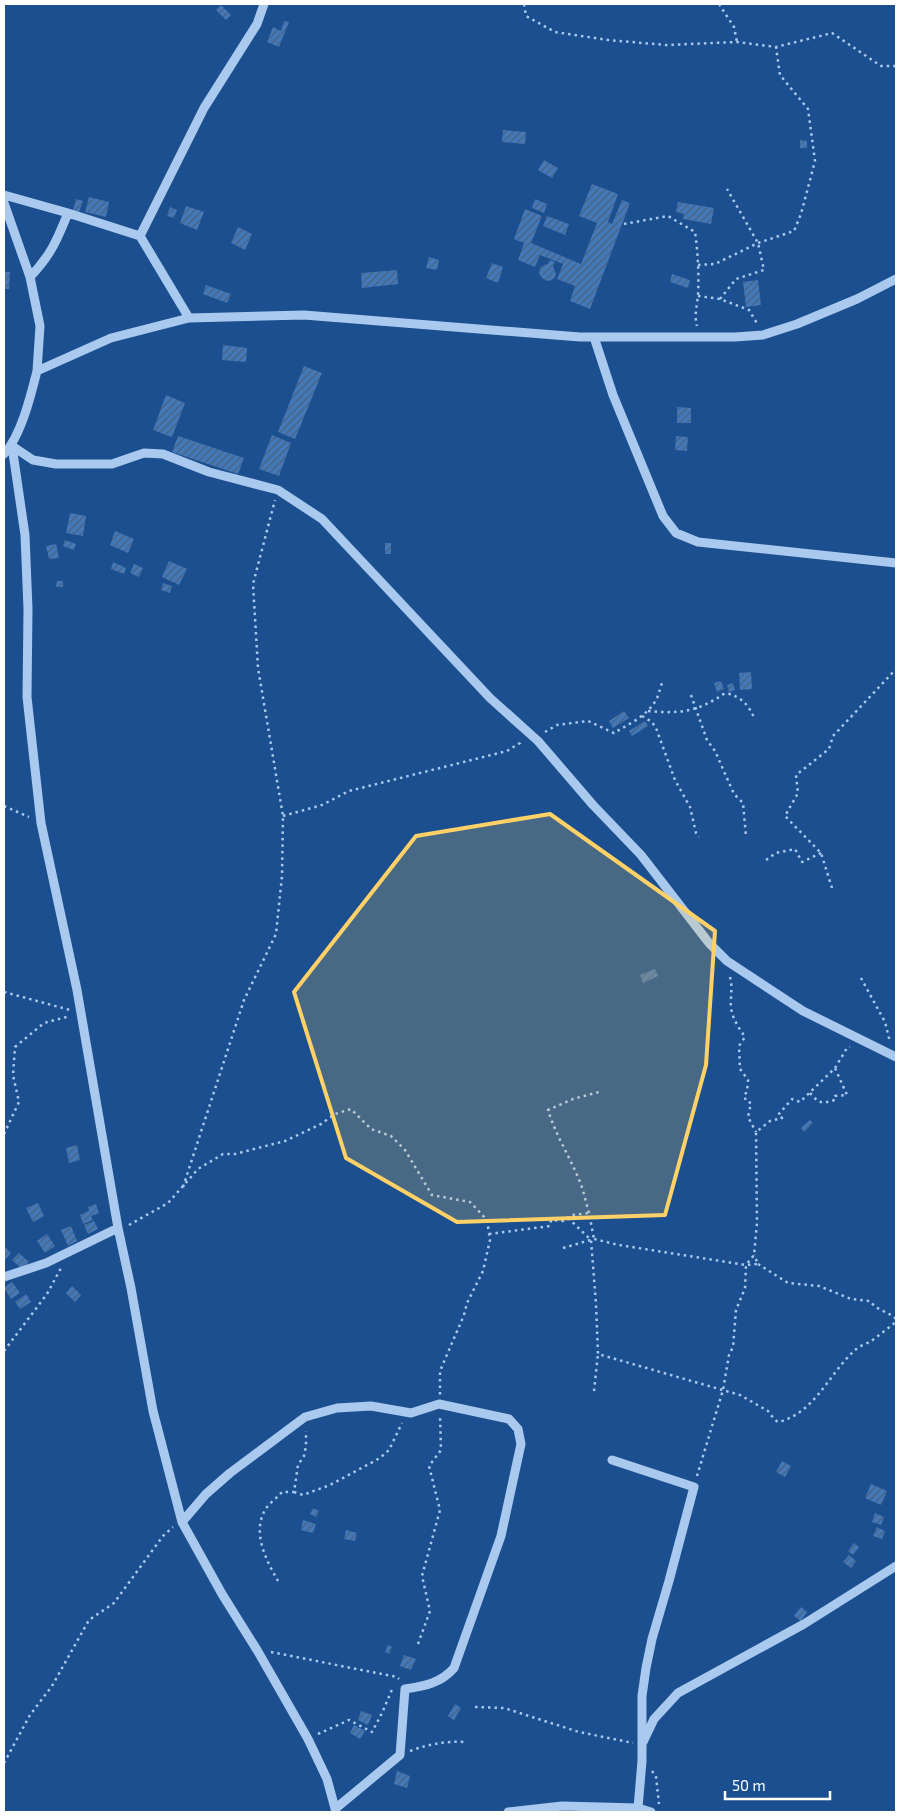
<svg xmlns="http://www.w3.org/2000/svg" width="900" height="1816" font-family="'Exo 2',sans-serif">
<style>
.building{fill:url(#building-hatch)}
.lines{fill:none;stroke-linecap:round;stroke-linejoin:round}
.path{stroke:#a9c9ee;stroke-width:2.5;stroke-dasharray:2.5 4;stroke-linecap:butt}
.minor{stroke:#a9c9ee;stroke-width:9}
.marked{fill:#ffd166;fill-opacity:0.2;stroke:#ffd166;stroke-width:4;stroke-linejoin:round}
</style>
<defs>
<pattern id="building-hatch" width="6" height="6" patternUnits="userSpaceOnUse" patternTransform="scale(1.25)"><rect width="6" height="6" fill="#4478b7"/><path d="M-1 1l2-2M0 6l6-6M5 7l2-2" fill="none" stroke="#486282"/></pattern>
</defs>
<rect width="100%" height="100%" fill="#1b4f8f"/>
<path class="building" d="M221,5L231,15L226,20L216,10Z
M284,21L289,22L279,47L267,42L273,27L281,31Z
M503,130L526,132L525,144L502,142Z
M800,140L807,141V148H800Z
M544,160L558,168L552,178L538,170Z
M592,184L618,194L608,222L612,224L622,200L630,203L590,309L570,301L575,286L557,279L563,264L540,255L535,267L518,260L524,243L514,239L525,209L542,216L531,243L581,264L597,223L579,216Z
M89,197L109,202L106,217L85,212Z
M76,199L83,201L79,212L73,210Z
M535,199L547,204L544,213L532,208Z
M678,202L714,208L711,224L683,219L684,214L676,212Z
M186,206L204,212L197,230L180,223Z
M170,207L177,210L174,218L167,216Z
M547,216L569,224L565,235L543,226Z
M238,227L252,234L245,250L231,243Z
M429,257L439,260L437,270L426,268Z
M550,260L555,262L553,266L556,274L554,279L549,281L545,280L541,277L539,273L540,268L544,265L548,264Z
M492,263L503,267L498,283L486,278Z
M397,270L398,284L362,288L361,273Z
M4,272H10L9,289H4Z
M672,274L690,280L688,288L670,282Z
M758,280L761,305L746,307L743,282Z
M206,285L231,294L227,303L203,294Z
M223,345L247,348L246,362L222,360Z
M304,366L322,373L295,439L278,432Z
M166,395L185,403L172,437L153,430Z
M677,407L691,408V423H677Z
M272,435L291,443L279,476L259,469Z
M178,436L244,458L238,474L172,452Z
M676,436L688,437L687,451L675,450Z
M70,513L86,516L83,536L66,533Z
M115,531L134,539L128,553L110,545Z
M65,540L76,544L74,550L63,546Z
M385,543H391V554H385Z
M56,544L59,558L49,559L46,546Z
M169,561L187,569L179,585L162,577Z
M113,562L126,568L124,574L111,569Z
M134,564L143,568L139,577L130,573Z
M57,581H63V587H56Z
M163,583L172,586L170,593L161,590Z
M751,672L752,689L740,690L739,673Z
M721,681L724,689L717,692L714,683Z
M733,683L735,690L729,692L727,685Z
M624,711L629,718L613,728L609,721Z
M645,721L648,726L632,736L629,731Z
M655,969L658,976L643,983L640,975Z
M810,1120L813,1123L804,1132L801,1128Z
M77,1145L80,1160L69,1163L66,1148Z
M38,1203L44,1216L33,1222L26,1208Z
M96,1204L99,1213L91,1216L93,1220L83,1224L80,1215L89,1211L88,1207Z
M94,1221L98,1229L88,1234L84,1225Z
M71,1226L77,1241L68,1246L61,1230Z
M47,1234L55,1246L45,1253L37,1241Z
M4,1246L11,1253L5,1260L4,1258Z
M19,1253L29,1262L23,1270L12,1260Z
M12,1282L20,1293L11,1299L4,1288Z
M72,1286L81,1295L75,1302L66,1293Z
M26,1294L31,1302L20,1309L15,1302Z
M782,1461L791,1466L785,1477L776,1472Z
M871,1484L887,1491L881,1505L865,1498Z
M313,1508L319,1511L316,1517L310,1514Z
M875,1513L884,1517L881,1525L872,1522Z
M303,1520L316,1524L313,1533L301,1530Z
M877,1527L885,1531L882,1539L873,1536Z
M346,1530L357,1533L355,1541L344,1539Z
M854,1543L859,1547L853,1555L848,1551Z
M849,1555L856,1561L851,1568L843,1562Z
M801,1607L807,1612L801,1621L794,1616Z
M388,1645L392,1647L389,1654L385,1652Z
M404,1655L416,1659L411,1670L400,1666Z
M455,1704L461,1708L454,1720L448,1716Z
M361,1711L372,1715L368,1725L358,1720Z
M354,1725L365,1731L360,1739L350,1733Z
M397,1771L410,1776L407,1788L394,1784Z"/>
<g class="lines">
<path class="path" d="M524,4L526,16L555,32L608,40L666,45L737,42L776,47L832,33L881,66H896
M719,4L734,27L737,42
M624,224L668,216L695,232C698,253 699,274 698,295C697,306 694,316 697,326
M698,265L715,264L758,243L794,231L801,214L815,161L808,109L780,75L776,47
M698,296L720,299L749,310L758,325
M720,299L736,279L764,270L758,243L727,189
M691,695L707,740L715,751L734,794L743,803L746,836
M648,711C679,714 698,712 725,693C741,696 749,705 755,720
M642,716L652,722L656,728L675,780L690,807L696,833L699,837
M545,732L557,725L588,721L614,733C629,724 647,716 656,700C659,695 660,687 663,681
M4,806L29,817
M283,816L322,805L349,791L507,751L520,743L521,739
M766,860L776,853L795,849L802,862L821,853
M832,888L821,853L785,816L798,793L796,775L829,749L833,736L896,669
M730,977C733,988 730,998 731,1008C733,1020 739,1028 745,1037L739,1046L740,1069L748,1080L747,1092L744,1095L746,1101L751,1103L748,1117L756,1132
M861,978L885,1022L890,1042
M4,992L70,1010
M810,1093C820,1104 821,1104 835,1100V1096L847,1095L835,1068
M4,1134L19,1102L13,1075L15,1047L44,1023L70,1016
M183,1187L244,1000L276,934L282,876L283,816L258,668L253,584L275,500
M589,1213C586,1203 584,1192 580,1182C570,1157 556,1136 548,1110L573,1099L599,1092
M568,1218L591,1240L596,1304L598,1354L740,1395L768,1411L774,1419L778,1422C814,1414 829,1374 854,1351C859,1346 866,1344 871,1341C880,1335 888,1328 896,1322
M129,1225L168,1203L198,1169L223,1154H235L285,1141L321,1124L335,1114L351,1109L371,1129L391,1136L405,1150L432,1195L470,1202L487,1220L490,1240L483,1271L467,1303L464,1315L440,1371V1395
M489,1234L550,1226L551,1220L563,1221L572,1215L589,1213L594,1239
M563,1248L594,1239L619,1245L746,1265L758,1264L754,1255
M758,1264L788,1283L819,1286L851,1299L870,1301C877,1311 888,1311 896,1319
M4,1351L47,1294L61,1268
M594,1391L598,1354
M697,1476L723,1390L729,1355L733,1347L736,1310L745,1288L746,1265L754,1255L757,1223L756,1132L770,1121L782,1118L778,1115L792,1099L800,1102L835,1068L847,1048L850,1047
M294,1492L303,1495L330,1485L380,1458L389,1450L402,1423
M278,1581C266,1560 252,1533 265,1510C269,1503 277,1498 282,1492H294L298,1465L304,1456L306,1446V1431
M418,1644L430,1611L422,1576L440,1510L429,1466L441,1450L440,1415
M271,1652L397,1677L399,1679
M475,1707L504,1708L579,1732L633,1743
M318,1734L349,1720L372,1732L382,1713L393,1687
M410,1751C429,1744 445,1741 465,1742
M4,1763L30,1715L52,1686L89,1620L114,1603L163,1536L173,1527
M652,1771L656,1776L659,1804"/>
<path class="minor" d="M4,195L68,213C57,240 51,255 30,277
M4,203L30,277L40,326L37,371
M68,213L140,236L189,318
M140,236L204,108L257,24L264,4
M594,337L613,395L663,516L676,533L698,542L896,563
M12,446L25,535L28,609L27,697L41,823L77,990L118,1228L131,1288L153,1411L182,1522L222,1594L257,1650L308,1739L327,1779L336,1812
M12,446L33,460L56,464H112L144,453L163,454L209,472L278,490L322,519L490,698L538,741L593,805L641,855L709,943L727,961L803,1011L896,1057
M4,454C21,436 31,395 37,371L111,338L189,318L304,315L580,337H735L763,335L797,324L857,299L896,279
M4,1277L46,1263L118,1228
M612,1460L694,1487L669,1581L652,1639L646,1668L642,1696V1761L638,1808
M182,1522L206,1494L230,1473L305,1417L337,1408L371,1406L411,1413L439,1404L509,1419L518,1429L521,1444L501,1536L454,1668C441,1683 425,1686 405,1689L400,1755L335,1809
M643,1742L654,1719L678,1693L804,1624L896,1566
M508,1812L562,1806L638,1808L651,1812"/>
</g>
<path class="marked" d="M550,814L715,931L706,1065L665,1215L457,1222L346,1158L294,992L416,836Z"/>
<rect width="900" height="1816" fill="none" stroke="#ffffff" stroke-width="10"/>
<path d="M725 1791v8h105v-8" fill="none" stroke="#ffffff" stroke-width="2.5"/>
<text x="732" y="1791" font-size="15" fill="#ffffff" stroke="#1b4f8f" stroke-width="4" paint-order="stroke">50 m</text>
</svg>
